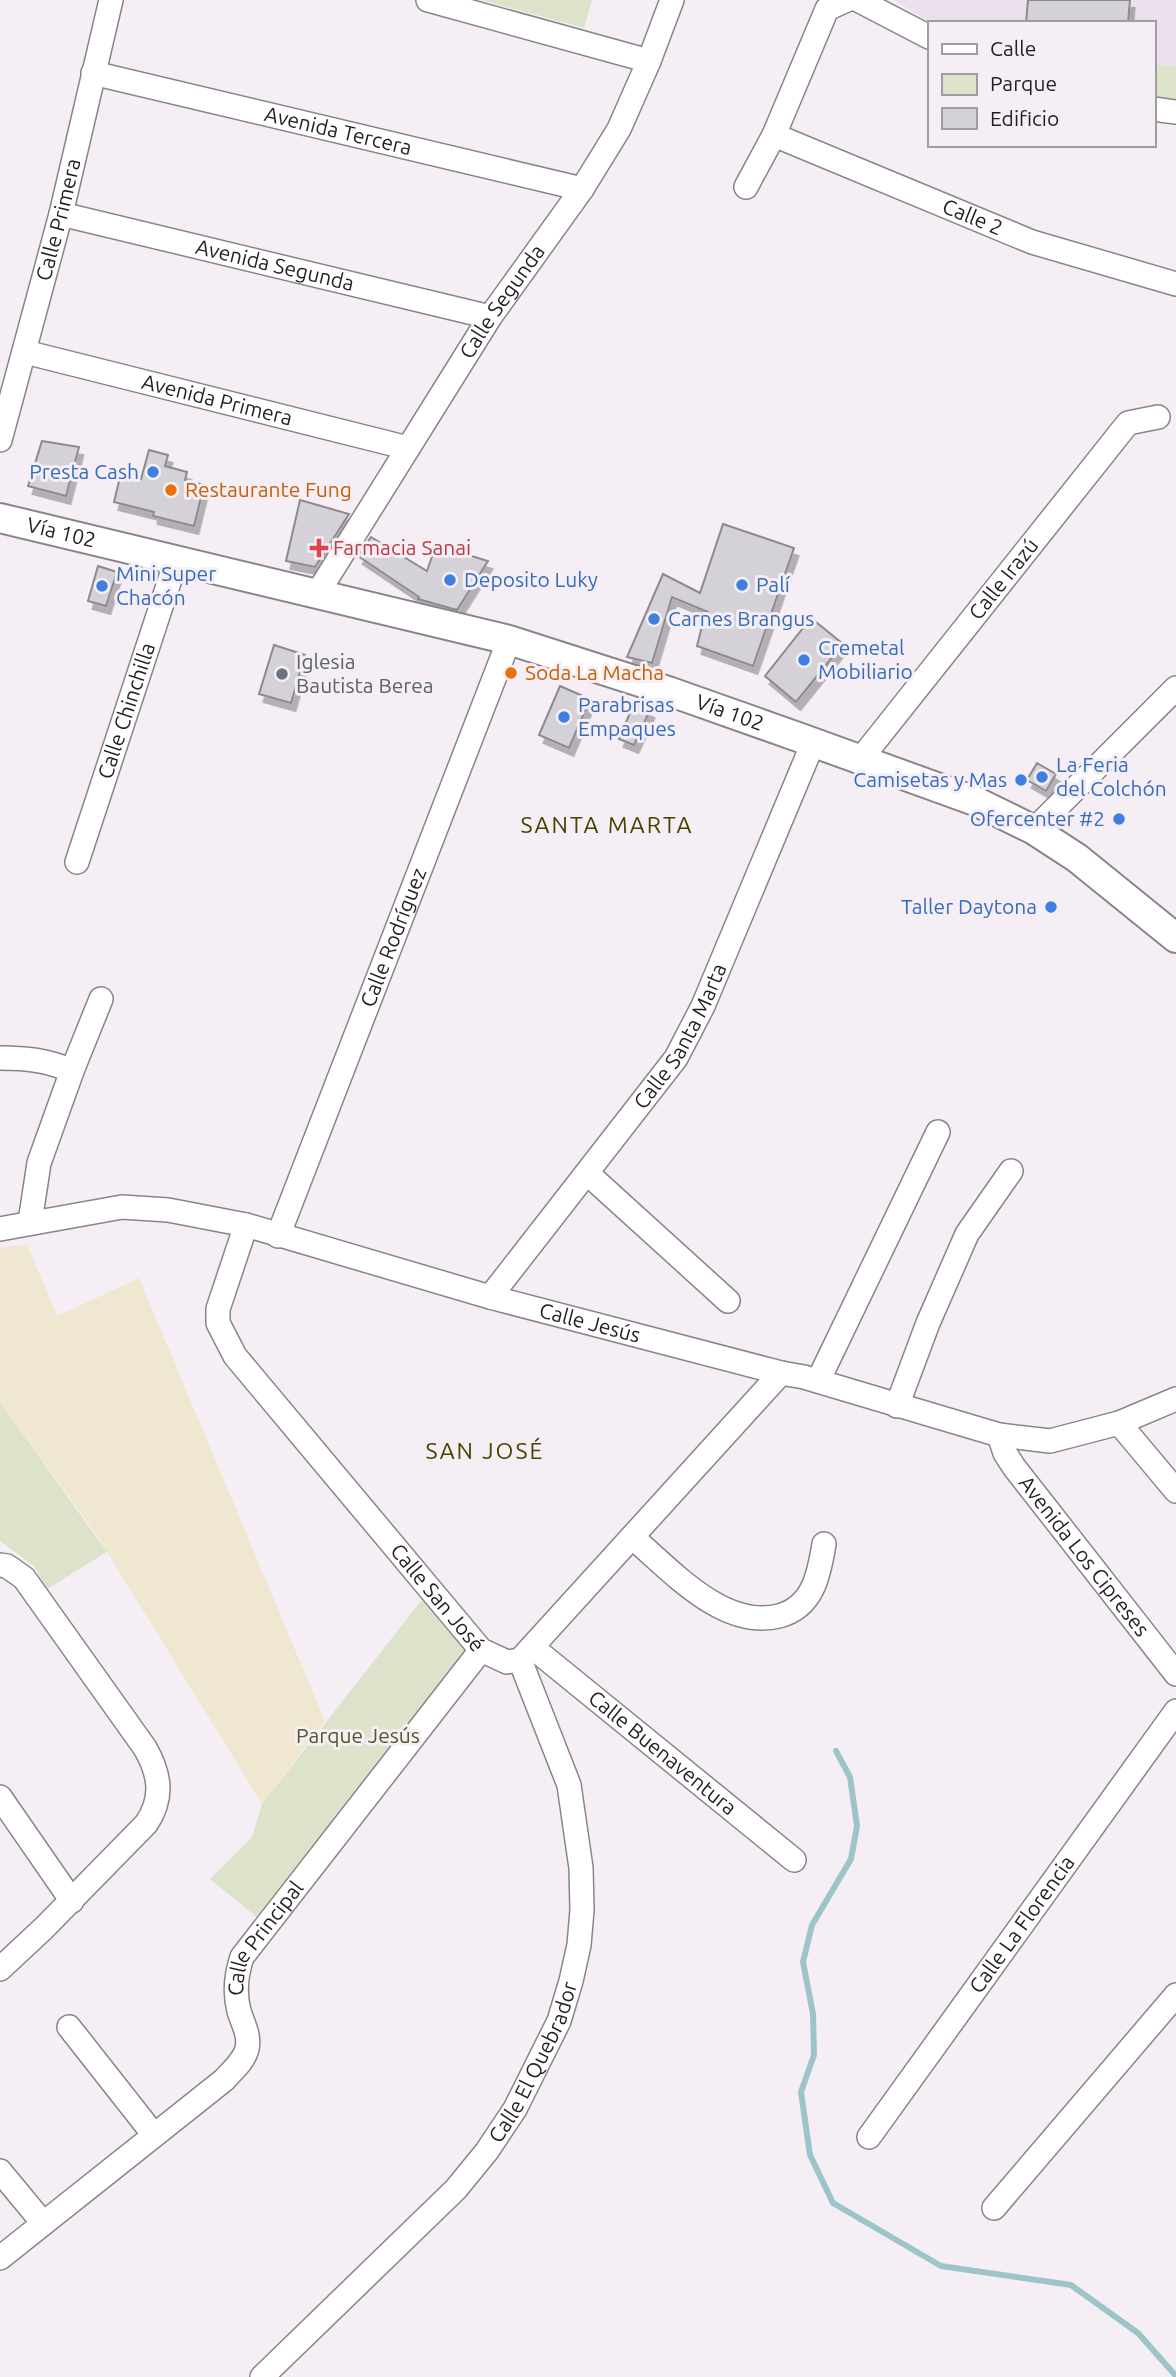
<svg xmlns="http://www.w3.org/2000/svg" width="1176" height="2377" font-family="Ubuntu,sans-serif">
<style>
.built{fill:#ebe0ed}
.education{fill:#f0e7d1}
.green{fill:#dde2cb}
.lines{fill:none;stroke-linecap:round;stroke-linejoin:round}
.stream{stroke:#9dc5c9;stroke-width:6}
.building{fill:#d4d1d9;stroke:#8c8990;stroke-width:2;filter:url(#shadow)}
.minor-casing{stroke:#8a848a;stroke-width:26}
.major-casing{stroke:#8a848a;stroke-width:32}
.minor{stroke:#fff;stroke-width:23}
.major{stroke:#fff;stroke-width:28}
.shop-dot{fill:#3f7fe0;stroke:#f5eff5;stroke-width:2.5}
.food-dot{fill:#e8710a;stroke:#f5eff5;stroke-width:2.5}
.health-dot{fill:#e0444e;stroke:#f5eff5;stroke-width:2.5}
.worship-dot{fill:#6b7280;stroke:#f5eff5;stroke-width:2.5}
.labels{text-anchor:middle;stroke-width:6;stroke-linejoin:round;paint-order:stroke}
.street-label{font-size:21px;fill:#211f22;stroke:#f5eff5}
.shop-label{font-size:21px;fill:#366cbe;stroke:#f5eff5;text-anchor:start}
.food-label{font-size:21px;fill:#c56008;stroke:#f5eff5;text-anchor:start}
.health-label{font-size:21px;fill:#be3a42;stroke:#f5eff5;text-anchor:start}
.worship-label{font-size:21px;fill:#5b616d;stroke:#f5eff5;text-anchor:start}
.park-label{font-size:21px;fill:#505926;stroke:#f5eff5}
.neighbourhood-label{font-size:23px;letter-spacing:2px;fill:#464300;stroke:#f5eff5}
</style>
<defs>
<filter id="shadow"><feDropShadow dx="4.5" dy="8" stdDeviation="0" flood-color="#0004"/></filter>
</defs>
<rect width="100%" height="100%" fill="#f5eff5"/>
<path class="built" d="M894,0H1176V66L1153,65V23H931Z"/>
<path class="education" d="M27,1244L57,1316L139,1278L325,1721L262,1804L96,1534L0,1402V1248Z"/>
<path class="green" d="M481,0H592L584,28Z
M1153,65L1176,66V104L1153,101Z
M0,1402L107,1552L47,1589L34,1566L0,1541Z
M424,1597L467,1649L259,1919L210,1879L252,1837L262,1804Z"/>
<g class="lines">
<path class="stream" d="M836,1751L850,1777L857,1826L851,1859L812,1925L803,1962L813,2014L814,2055L801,2092L810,2155L833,2203L941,2266L1071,2285L1138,2333L1176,2376"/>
</g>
<path class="building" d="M1028,0H1130L1128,23H1026Z
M42,441L79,447L66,496L28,486Z
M149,450L168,455L165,466L187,472L185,480L204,485L194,526L153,516L154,512L114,502L121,473L141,479Z
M300,500L349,514L315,567L286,561Z
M723,524L794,548L753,666L697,646L702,626L708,612L672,597L652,663L627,657L663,574L700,593Z
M371,537L427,571L436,545L488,561L457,610L418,599L419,597L358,556Z
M98,566L117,572L106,606L88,601Z
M811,618L843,644L796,702L765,676Z
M274,645L305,655L291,703L259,694Z
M560,686L590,699L569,748L539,735Z
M634,703L650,710L634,745L619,739Z
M1037,763L1056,774L1046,791L1027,780Z"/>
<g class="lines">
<defs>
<g id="minor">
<path d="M428,0L649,61"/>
<path d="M858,0L929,37"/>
<path id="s1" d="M93,73L582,189"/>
<path d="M1153,109L1176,112"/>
<path id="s2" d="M774,135L1032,242L1176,284"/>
<path d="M746,187L774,135L827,9L847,0"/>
<path id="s3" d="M61,214L490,317"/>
<path id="s4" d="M25,352L408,448"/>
<path id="s5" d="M0,440L61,214L111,0"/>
<path id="s6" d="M317,594L490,317L582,189L619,129L649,61L672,0"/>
<path id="s7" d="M860,760L1128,423L1158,417"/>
<path d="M1034,830L1176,688"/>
<path id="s8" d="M77,862L176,561"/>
<path d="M0,1058C26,1058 47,1060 72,1071"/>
<path d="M587,1173L728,1301"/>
<path d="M30,1222L39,1163L72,1071L101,999"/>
<path id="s9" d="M246,1225L218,1309V1323L235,1356L481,1650L507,1662L520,1660L781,1373"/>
<path id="s10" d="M0,1229L122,1207L168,1210L246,1225L490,1297L781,1373L804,1377L999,1435L1050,1441L1119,1423L1176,1399"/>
<path id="s11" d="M278,1236L509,640"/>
<path id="s12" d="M490,1297L676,1058L703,1006L813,743"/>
<path d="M818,1381L938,1132"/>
<path d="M897,1406L928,1323L967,1234L1011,1171"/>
<path d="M1119,1423L1176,1491"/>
<path id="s13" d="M999,1435L1005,1453L1014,1467L1176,1674"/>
<path d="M632,1537C671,1570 723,1630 779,1616C813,1607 819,1575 824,1544"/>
<path d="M0,1565L7,1566L24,1578L145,1748C160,1774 164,1798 146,1824L44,1928L0,1969"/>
<path id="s14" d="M532,1647L794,1860"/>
<path d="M0,1797L72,1901"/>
<path d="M69,2027L154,2135"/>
<path id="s15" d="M869,2137L1176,1711"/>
<path d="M0,2171L43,2223"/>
<path d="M994,2208L1176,1995"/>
<path id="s16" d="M0,2258L224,2080C232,2071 244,2061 247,2049C250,2035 243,2024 239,2011C234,1992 236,1975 242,1957L481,1650"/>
<path id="s17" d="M262,2377L456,2189L487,2151L515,2109L559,2021L571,1981L579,1945L582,1910L581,1868L569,1785L520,1660"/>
</g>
<g id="major">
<path id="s18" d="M0,518L509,640L668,691L798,737L975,801L1034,830L1077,858L1176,938"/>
</g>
</defs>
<use href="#minor" class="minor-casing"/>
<use href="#major" class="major-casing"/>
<use href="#minor" class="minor"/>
<use href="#major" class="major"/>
</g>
<g class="shop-dot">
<circle cx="153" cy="472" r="7"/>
<circle cx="450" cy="580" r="7"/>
<circle cx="742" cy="585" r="7"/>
<circle cx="102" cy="586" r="7"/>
<circle cx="654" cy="619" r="7"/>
<circle cx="804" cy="660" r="7"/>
<circle cx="564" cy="717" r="7"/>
<circle cx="1042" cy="777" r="7"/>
<circle cx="1021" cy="780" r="7"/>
<circle cx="1119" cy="819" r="7"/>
<circle cx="1051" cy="907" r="7"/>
</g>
<g class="food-dot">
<circle cx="171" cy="490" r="7"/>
<circle cx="511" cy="673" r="7"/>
</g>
<path class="health-dot" d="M315.5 537.5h7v7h7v7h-7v7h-7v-7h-7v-7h7z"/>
<circle class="worship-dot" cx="282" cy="674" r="7"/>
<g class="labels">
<g class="street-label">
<text dy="7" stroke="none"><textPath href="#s1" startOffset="252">Avenida Tercera</textPath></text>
<text dy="7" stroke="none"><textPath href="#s2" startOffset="215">Calle 2</textPath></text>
<text dy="7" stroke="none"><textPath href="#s5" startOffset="228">Calle Primera</textPath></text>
<text dy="7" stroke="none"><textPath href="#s3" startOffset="220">Avenida Segunda</textPath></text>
<text dy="7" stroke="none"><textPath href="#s6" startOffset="346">Calle Segunda</textPath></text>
<text dy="7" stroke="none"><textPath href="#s4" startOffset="198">Avenida Primera</textPath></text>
<text dy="7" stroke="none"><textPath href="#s18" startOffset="63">Vía 102</textPath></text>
<text dy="7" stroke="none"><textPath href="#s7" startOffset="231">Calle Irazú</textPath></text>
<text dy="7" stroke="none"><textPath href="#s8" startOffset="159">Calle Chinchilla</textPath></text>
<text dy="7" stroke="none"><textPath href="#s18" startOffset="756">Vía 102</textPath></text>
<text dy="7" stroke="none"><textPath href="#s11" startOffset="320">Calle Rodríguez</textPath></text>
<text dy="7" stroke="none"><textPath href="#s12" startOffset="324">Calle Santa Marta</textPath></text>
<text dy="7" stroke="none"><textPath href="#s10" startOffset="607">Calle Jesús</textPath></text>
<text dy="7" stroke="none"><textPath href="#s13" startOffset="149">Avenida Los Cipreses</textPath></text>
<text dy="7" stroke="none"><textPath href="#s9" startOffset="455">Calle San José</textPath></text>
<text dy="7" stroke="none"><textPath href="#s14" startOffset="168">Calle Buenaventura</textPath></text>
<text dy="7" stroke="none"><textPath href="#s15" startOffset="262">Calle La Florencia</textPath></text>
<text dy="7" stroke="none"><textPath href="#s16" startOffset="446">Calle Principal</textPath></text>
<text dy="7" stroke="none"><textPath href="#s17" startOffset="420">Calle El Quebrador</textPath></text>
</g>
<g class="shop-label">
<text x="139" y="479" text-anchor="end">Presta Cash</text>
<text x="116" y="581">Mini Super<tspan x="116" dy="24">Chacón</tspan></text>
<text x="464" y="587">Deposito Luky</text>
<text x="756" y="592">Palí</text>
<text x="668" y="626">Carnes Brangus</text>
<text x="818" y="655">Cremetal<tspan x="818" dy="24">Mobiliario</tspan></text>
<text x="578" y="712">Parabrisas<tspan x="578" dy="24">Empaques</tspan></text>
<text x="1056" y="772">La Feria<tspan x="1056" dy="24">del Colchón</tspan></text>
<text x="1007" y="787" text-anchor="end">Camisetas y Mas</text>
<text x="1105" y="826" text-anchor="end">Ofercenter #2</text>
<text x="1037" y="914" text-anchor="end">Taller Daytona</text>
</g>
<g class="food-label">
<text x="185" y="497">Restaurante Fung</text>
<text x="525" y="680">Soda La Macha</text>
</g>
<g class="health-label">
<text x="333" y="555">Farmacia Sanai</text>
</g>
<g class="worship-label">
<text x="296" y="669">Iglesia<tspan x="296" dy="24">Bautista Berea</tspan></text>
</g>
<g class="park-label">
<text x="358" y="1743">Parque Jesús</text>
</g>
<g class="neighbourhood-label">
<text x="607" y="833">SANTA MARTA</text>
<text x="485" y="1459">SAN JOSÉ</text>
</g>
</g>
<rect x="928" y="21" width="228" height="126" fill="#f5eff5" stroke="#a09ca1" stroke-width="2"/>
<rect x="942" y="44" width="35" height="10" fill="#ffffff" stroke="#a09ca1" stroke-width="2"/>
<text x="990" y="56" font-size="21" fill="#211f22">Calle</text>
<rect x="942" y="74" width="35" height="21" fill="#dde2cb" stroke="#a09ca1" stroke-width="2"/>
<text x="990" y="91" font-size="21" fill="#211f22">Parque</text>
<rect x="942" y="108" width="35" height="21" fill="#d4d1d9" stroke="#a09ca1" stroke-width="2"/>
<text x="990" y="126" font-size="21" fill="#211f22">Edificio</text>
</svg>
